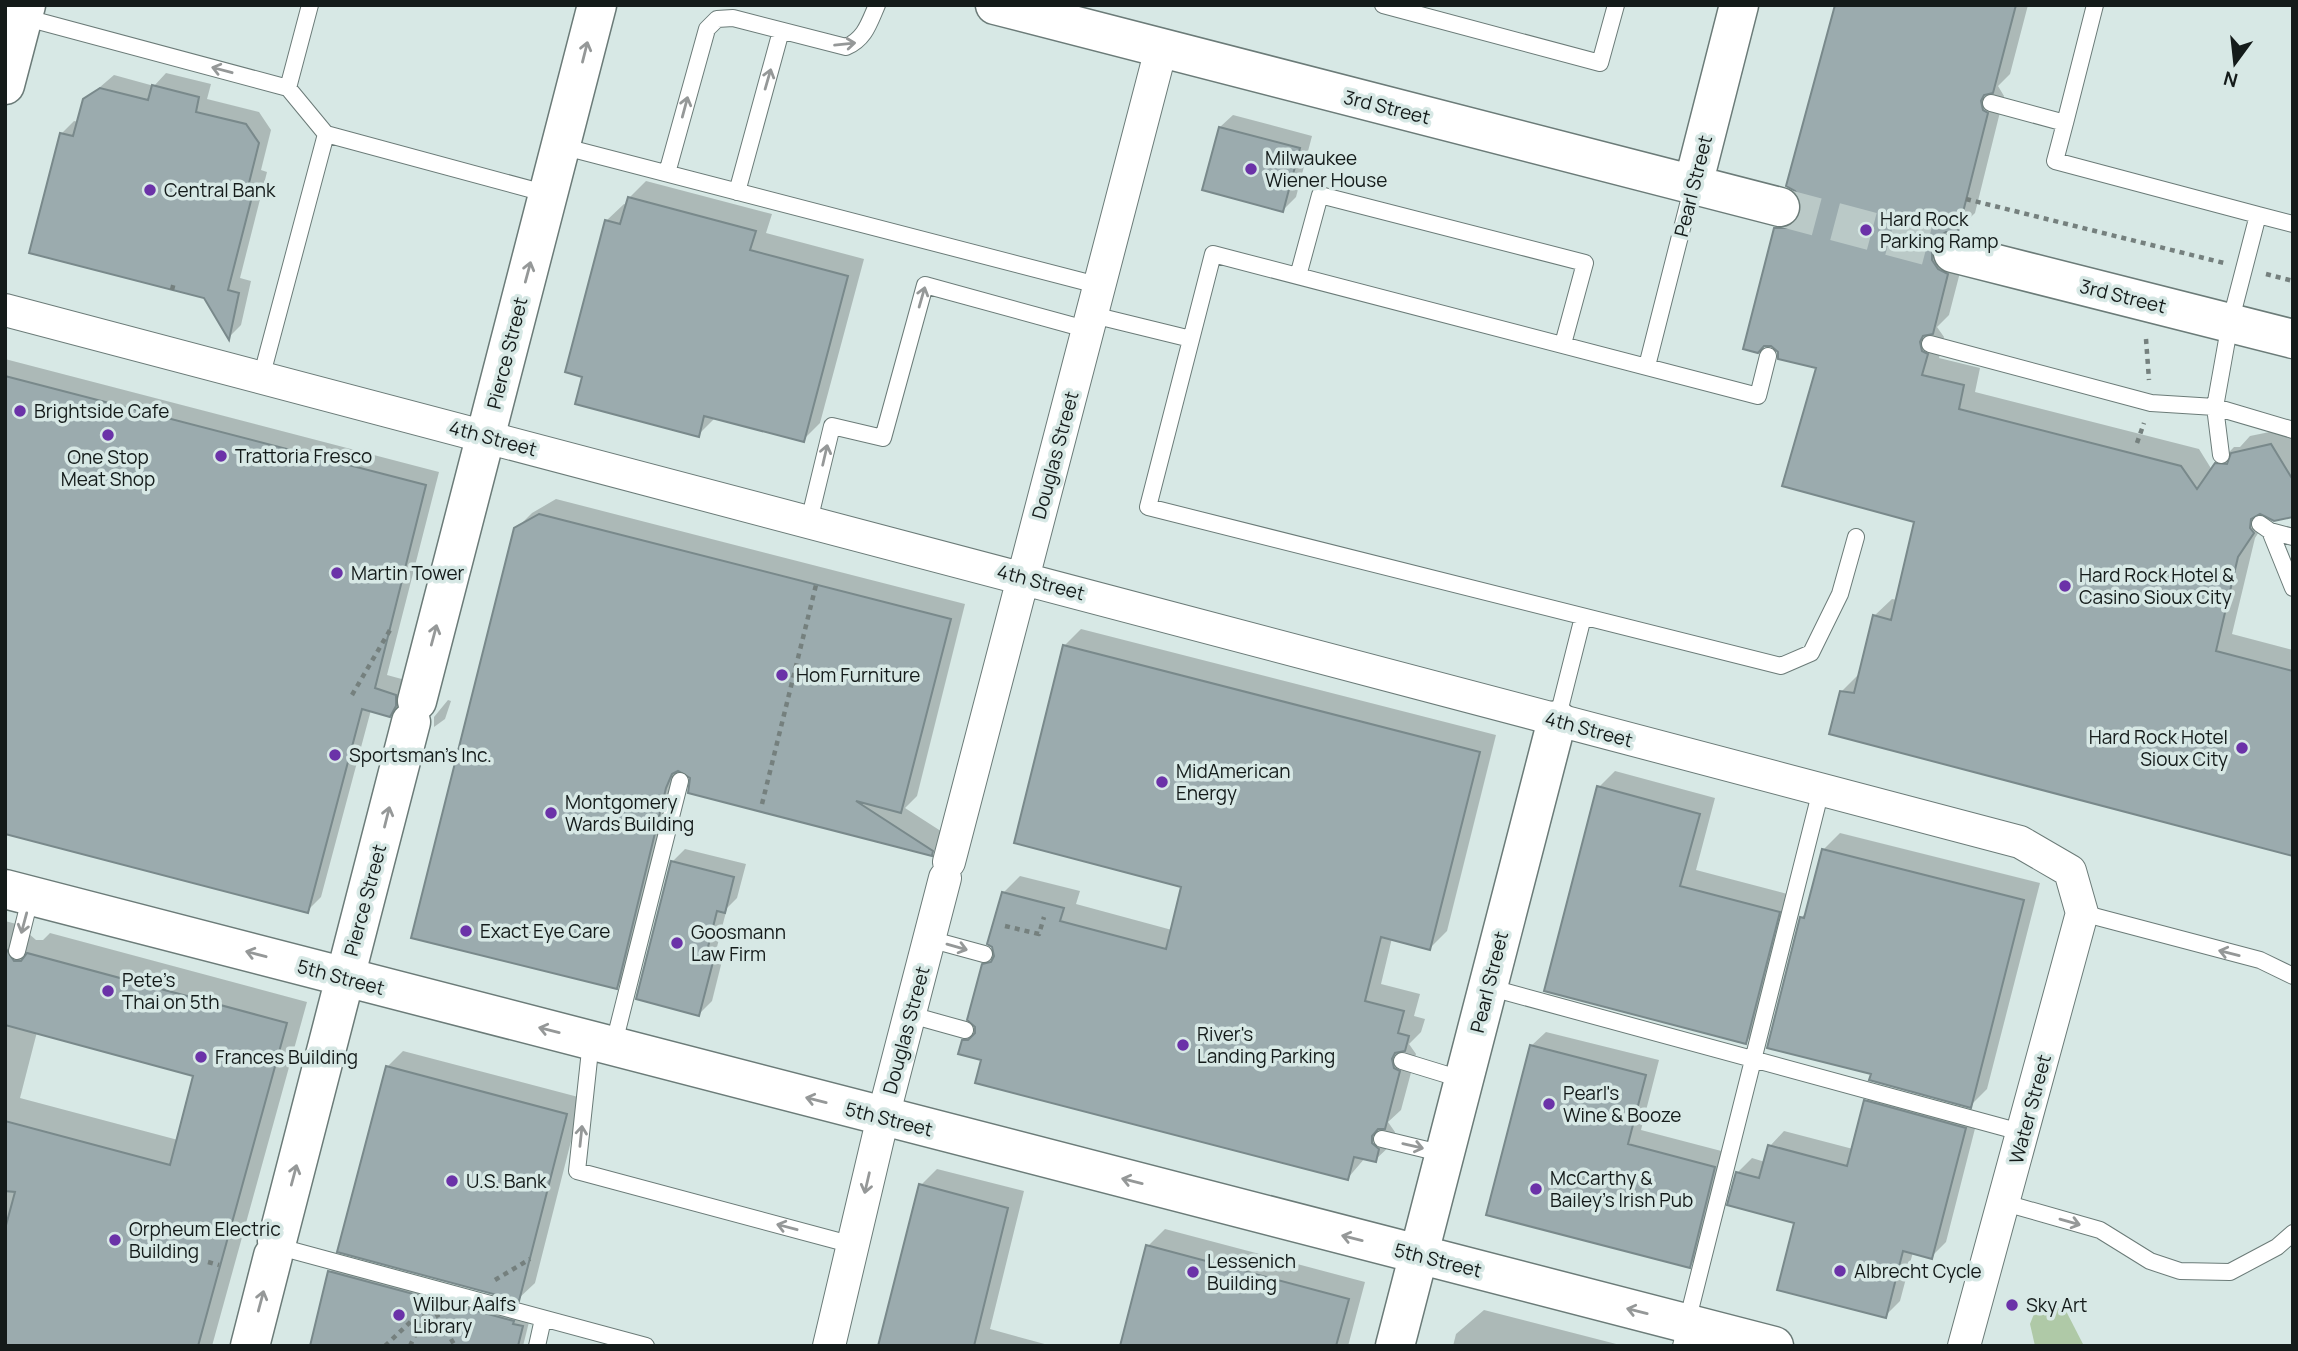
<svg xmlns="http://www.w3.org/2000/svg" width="2298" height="1351" font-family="Manrope,sans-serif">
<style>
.green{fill:#afc9a7}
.shadow{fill:#0003;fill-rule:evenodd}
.building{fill:#9babae;stroke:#79898b;stroke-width:2}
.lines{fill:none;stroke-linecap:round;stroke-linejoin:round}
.secondary-tunnel{stroke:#bac9c7;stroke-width:38;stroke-dasharray:38 19;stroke-linecap:butt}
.service-casing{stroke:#6b7b78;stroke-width:18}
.minor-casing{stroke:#6b7b78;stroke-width:34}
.secondary-casing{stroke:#6b7b78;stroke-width:41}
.path{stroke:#75807e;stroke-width:4.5;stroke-dasharray:5 5;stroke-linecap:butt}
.service{stroke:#fff;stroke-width:16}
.minor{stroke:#fff;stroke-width:32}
.secondary{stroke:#fff;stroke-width:38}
.oneway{stroke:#959898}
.poi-dot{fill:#6b32a8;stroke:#d7e8e5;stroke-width:2.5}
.labels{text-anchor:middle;stroke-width:7;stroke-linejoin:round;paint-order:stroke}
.street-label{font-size:19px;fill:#141b1a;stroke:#d7e8e5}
.poi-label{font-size:19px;fill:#141b1a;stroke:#d7e8e5;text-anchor:start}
</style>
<rect width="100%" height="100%" fill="#d7e8e5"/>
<path class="green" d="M2049,1305L2066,1311L2084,1346H2035L2030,1324L2036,1309Z"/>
<path class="shadow" d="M1836,5H2028L2010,74L1998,86L2004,96L1975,213L1957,230H1949V242L1964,257L1949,315L1937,327L1944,337L1939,358L1980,368L1975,392L2199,449L2212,470L2234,447H2240L2250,436L2289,428L2293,435V515L2269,516L2255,538L2232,634L2293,650V853L1841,692L1859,674L1874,616L1892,599L1898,600L1916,521L1818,367L1776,229L1793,212L1803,211Z
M166,73L211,84L207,99L259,112L271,130L261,170L267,172L240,278L251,281L241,325L229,337L206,297L61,134L74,121L79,122L85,100L114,75L154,86Z
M1233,115L1312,136L1296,197L1283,210L1220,127Z
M646,181L772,214L766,233L864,259L820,423L803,440L715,418L698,435L584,375L606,221L624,204L627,205L629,198Z
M5,359L439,472L387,675L409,681L403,701L389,715L371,710L321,897L307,911L5,832Z
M556,499L965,604L917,796L905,808L947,835V838L931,854L692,778L683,769L632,972L616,987L516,529L532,513Z
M1081,629L1496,735L1447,931L1430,948L1392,938L1381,984L1420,994L1414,1016L1425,1019L1421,1032L1409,1044L1416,1054L1401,1110L1388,1122L1395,1132L1393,1143L1375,1160L1365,1158L1347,1179L983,1059L963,1041L977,1028L983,965L995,953L1003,893L1020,876L1080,891L1076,904L1172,930L1183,885L1064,646Z
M448,700L451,701L445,719L434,727V717Z
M1615,771L1715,798L1696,870L1795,896L1762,1025L1746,1042L1599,787Z
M1840,833L2040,883L1987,1089L1970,1106L1873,1073L1801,918L1808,911L1823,850Z
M685,849L746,864L737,898L727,908L717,947L725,949L712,1001L699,1014L672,862Z
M5,921L28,927V933L36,940H43L50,933L307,1002L212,1346H5ZM37,1032L195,1074L178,1140L20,1098Z
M1546,1032L1659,1060L1641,1130L1729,1153L1704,1252L1689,1266L1531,1046Z
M403,1051L582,1098L535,1283L518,1299L387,1067Z
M1880,1086L1979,1113L1946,1242L1931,1257L1913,1252L1900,1301L1885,1316L1796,1221L1737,1173L1752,1158L1765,1162L1770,1146L1784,1131L1853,1149L1866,1101Z
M937,1169L1024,1191L990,1329L1052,1346H880L921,1185Z
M1165,1229L1365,1282L1348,1346H1131L1148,1246Z
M338,1263L530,1318L523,1346H311L330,1272Z
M1484,1310L1624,1346H1453L1456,1334Z"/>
<path class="building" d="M1835,5H2016L1993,93L1984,95L1981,101L1983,110L1988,113L1958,232H1946L1937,238L1932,247V260L1938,269L1948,274L1933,334L1923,336L1920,342L1922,351L1928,354L1922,375L1964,385L1959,409L2181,466L2197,489L2215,463L2227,464L2231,453L2271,444L2293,480V517L2274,521L2260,514L2251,519L2250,528L2254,533L2238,557L2216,651L2293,671V856L1829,734L1840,691L1854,693L1873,615L1891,620L1914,522L1782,486L1816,368L1778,359V352L1771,346H1764L1758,353L1743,349L1774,228H1787L1795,223L1801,213V200L1795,191L1786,186Z
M152,85L199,97L196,112L246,124L259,143L249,183L255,185L228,290L239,293L229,340L204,298L29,253L60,133L73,136L83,99L100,88L148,100Z
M1219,127L1300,148L1283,212L1202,190Z
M628,197L756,231L750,250L848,276L804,442L704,416L699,437L575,404L582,377L565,372L605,220L620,224Z
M5,376L426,485L375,688L396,695V706L390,717L362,709L308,913L5,834Z
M539,514L951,619L901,813L856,801L933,851L932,856L688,793L690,778L678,771L672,774L666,788L617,989L411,938L514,528Z
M1063,645L1480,752L1430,950L1381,937L1365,1001L1404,1011L1398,1033L1409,1036L1405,1051L1395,1053L1392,1059L1394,1068L1400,1071L1385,1129H1378L1372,1136V1143L1379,1149L1376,1162L1354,1157L1348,1180L975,1083L981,1060L958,1054L962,1040H968L975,1033V1027L967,1020L982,964L991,962L994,956L992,947L987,944L1002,892L1064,908L1060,921L1166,949L1181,887L1014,843Z
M1597,786L1700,814L1680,886L1780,912L1746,1044L1544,991Z
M1822,849L2024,900L1971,1108L1869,1080L1871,1074L1767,1048L1800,917L1804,918Z
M671,861L734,877L725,913L717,911L705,959L713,962L699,1016L636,999Z
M5,947L14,961H21L27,953L287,1023L198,1346H5V1229L15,1192L5,1191V1121L170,1165L193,1076L5,1025Z
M1530,1045L1646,1075L1628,1144L1715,1167L1690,1268L1486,1215Z
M386,1066L567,1114L519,1301L337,1252Z
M1864,1100L1966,1128L1932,1259L1903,1251L1886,1318L1777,1290L1794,1223L1727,1205L1736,1172L1759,1178L1768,1145L1847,1166Z
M919,1184L1008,1208L974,1346H878Z
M1146,1245L1349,1299L1336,1346H1120Z
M328,1271L514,1321L513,1324L523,1326L518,1346H310Z"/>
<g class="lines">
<path class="secondary-tunnel" d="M1780,207L1953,253"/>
<defs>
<path id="service" d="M310,5L288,88L326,134
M1383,5L1600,63L1616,5
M23,17L288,88
M2065,123L2095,5
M561,146L1101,286
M667,173L707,29L717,19L733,18L846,47C865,39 869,23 877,5
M737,192L781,31
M2258,215L2293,224
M1298,276L1320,195L1585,263L1563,344
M1093,315L1191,339
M1930,344L2151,403L2215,407L2230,323L2258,215L2055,161L2065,123L1991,103
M1768,356L1758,396L1213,254L1148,507L1781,666L1811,653L1840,594L1856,537
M1647,366L1693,185
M261,378L326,134L548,194
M2221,455L2215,407L2293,430
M809,521L832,426L883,438L925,285L1089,330
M2260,524L2270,531L2293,588
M2270,531L2293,537
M1557,720L1583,617
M2082,913L2260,960L2293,976
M929,939L984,954
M17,951L31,895
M1488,987L2024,1133
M911,1015L965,1030
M591,1041L577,1171L853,1245
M613,1047L680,781
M1402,1061L1464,1080
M1382,1139L1444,1154
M2005,1203L2100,1230L2150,1261L2180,1271L2230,1272L2277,1247L2293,1233
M276,1246L646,1346
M537,1346L543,1319
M1681,1346L1821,790"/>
<path id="minor" d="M5,310L2020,842L2070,871L2082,913L1964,1346
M949,862L1161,49
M829,1346L883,1117L945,878"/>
<path id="secondary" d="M995,5L1780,207
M5,85L26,5
M1693,185L1739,5
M1953,253L2293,339
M417,701L597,5
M5,889L1774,1346
M277,1241L411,722
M250,1346L273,1256
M1395,1346L1557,720"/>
</defs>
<use href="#service" class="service-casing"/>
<use href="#minor" class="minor-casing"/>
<use href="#secondary" class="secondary-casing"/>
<path class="path" d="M1966,199L2224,263
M2266,274L2293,281
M172,290L174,282
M2146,339L2149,380
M2137,443L2144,423
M352,695L390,630
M762,804L816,585
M1005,926L1039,934L1044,917
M176,1007L179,995
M208,1262L219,1265
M495,1280L530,1259
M436,1313L455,1346
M385,1346L424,1309
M410,1346L427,1310"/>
<use href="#service" class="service"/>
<use href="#minor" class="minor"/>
<use href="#secondary" class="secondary"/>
</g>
<defs><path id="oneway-shaft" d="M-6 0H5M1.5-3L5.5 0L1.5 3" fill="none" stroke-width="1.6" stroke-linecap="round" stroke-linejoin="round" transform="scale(1.75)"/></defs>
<g class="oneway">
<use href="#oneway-shaft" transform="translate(845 44) rotate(-6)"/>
<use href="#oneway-shaft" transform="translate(585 52) rotate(-76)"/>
<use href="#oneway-shaft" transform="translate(222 70) rotate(-165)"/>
<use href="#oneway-shaft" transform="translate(768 79) rotate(-74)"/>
<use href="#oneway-shaft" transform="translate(685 107) rotate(-75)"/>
<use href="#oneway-shaft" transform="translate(528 272) rotate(-75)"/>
<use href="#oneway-shaft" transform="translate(922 297) rotate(-74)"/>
<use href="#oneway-shaft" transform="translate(825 455) rotate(-77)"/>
<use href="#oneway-shaft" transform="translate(434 635) rotate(-75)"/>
<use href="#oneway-shaft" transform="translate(387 817) rotate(-76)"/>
<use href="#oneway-shaft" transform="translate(24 923) rotate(105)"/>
<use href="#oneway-shaft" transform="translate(957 947) rotate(16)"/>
<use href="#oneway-shaft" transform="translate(2229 953) rotate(-166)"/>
<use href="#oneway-shaft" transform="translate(256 954) rotate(-165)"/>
<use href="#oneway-shaft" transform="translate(549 1030) rotate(-166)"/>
<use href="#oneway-shaft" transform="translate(816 1100) rotate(-166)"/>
<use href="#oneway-shaft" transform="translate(581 1136) rotate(-84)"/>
<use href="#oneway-shaft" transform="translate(1413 1146) rotate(13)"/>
<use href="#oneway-shaft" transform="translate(294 1175) rotate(-75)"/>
<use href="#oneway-shaft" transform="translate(1132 1181) rotate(-166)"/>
<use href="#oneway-shaft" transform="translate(867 1183) rotate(103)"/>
<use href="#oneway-shaft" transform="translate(2070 1222) rotate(16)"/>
<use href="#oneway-shaft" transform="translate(787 1227) rotate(-165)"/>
<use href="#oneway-shaft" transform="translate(1352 1238) rotate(-166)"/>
<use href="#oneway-shaft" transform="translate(261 1301) rotate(-75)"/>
<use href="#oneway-shaft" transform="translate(1637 1311) rotate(-166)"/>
</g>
<g class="poi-dot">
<circle cx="1251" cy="169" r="7"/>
<circle cx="150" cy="190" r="7"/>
<circle cx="1866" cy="230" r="7"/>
<circle cx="20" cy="411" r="7"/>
<circle cx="108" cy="435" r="7"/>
<circle cx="221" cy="456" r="7"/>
<circle cx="337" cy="573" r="7"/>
<circle cx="2065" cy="586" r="7"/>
<circle cx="782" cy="675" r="7"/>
<circle cx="2242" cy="748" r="7"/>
<circle cx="335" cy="755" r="7"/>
<circle cx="1162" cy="782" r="7"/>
<circle cx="551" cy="813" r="7"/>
<circle cx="466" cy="931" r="7"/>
<circle cx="677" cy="943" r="7"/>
<circle cx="108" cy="991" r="7"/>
<circle cx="1183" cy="1045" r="7"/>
<circle cx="201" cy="1057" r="7"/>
<circle cx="1549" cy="1104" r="7"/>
<circle cx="452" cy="1181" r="7"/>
<circle cx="1536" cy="1189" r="7"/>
<circle cx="115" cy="1240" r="7"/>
<circle cx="1840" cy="1271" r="7"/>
<circle cx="1193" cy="1272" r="7"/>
<circle cx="2012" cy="1305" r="7"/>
<circle cx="399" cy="1315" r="7"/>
</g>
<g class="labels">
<g class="street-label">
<text transform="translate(1387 107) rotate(14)" y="7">3rd Street</text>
<text transform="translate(1693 186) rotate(-76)" y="7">Pearl Street</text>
<text transform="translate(2123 296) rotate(14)" y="7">3rd Street</text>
<text transform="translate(507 353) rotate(-76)" y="7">Pierce Street</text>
<text transform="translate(493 438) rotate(15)" y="7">4th Street</text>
<text transform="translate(1055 455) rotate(-75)" y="7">Douglas Street</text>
<text transform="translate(1041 582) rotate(15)" y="7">4th Street</text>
<text transform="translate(1589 729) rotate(15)" y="7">4th Street</text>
<text transform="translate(365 900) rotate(-75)" y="7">Pierce Street</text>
<text transform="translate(341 977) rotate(15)" y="7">5th Street</text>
<text transform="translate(1489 982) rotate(-76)" y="7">Pearl Street</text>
<text transform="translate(906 1030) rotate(-75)" y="7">Douglas Street</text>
<text transform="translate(2030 1109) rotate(-75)" y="7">Water Street</text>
<text transform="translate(889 1119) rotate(14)" y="7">5th Street</text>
<text transform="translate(1438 1260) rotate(14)" y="7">5th Street</text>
</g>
<g class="poi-label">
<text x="1265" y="165">Milwaukee<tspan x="1265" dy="22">Wiener House</tspan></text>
<text x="164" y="197">Central Bank</text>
<text x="1880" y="226">Hard Rock<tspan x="1880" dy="22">Parking Ramp</tspan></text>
<text x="34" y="418">Brightside Cafe</text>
<text x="235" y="463">Trattoria Fresco</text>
<text x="108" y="464" text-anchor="middle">One Stop<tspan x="108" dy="22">Meat Shop</tspan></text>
<text x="351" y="580">Martin Tower</text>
<text x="2079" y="582">Hard Rock Hotel &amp;<tspan x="2079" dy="22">Casino Sioux City</tspan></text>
<text x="796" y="682">Hom Furniture</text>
<text x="2228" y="744" text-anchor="end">Hard Rock Hotel<tspan x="2228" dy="22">Sioux City</tspan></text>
<text x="349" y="762">Sportsman's Inc.</text>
<text x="1176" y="778">MidAmerican<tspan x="1176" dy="22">Energy</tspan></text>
<text x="565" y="809">Montgomery<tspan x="565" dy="22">Wards Building</tspan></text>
<text x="480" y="938">Exact Eye Care</text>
<text x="691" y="939">Goosmann<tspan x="691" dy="22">Law Firm</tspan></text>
<text x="122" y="987">Pete’s<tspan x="122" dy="22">Thai on 5th</tspan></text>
<text x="1197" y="1041">River's<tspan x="1197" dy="22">Landing Parking</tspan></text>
<text x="215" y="1064">Frances Building</text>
<text x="1563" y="1100">Pearl's<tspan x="1563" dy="22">Wine &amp; Booze</tspan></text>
<text x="1550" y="1185">McCarthy &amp;<tspan x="1550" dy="22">Bailey's Irish Pub</tspan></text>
<text x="466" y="1188">U.S. Bank</text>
<text x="129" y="1236">Orpheum Electric<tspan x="129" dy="22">Building</tspan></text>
<text x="1207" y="1268">Lessenich<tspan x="1207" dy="22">Building</tspan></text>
<text x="1854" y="1278">Albrecht Cycle</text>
<text x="413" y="1311">Wilbur Aalfs<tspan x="413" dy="22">Library</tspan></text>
<text x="2026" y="1312">Sky Art</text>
</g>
</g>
<rect width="2298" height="1351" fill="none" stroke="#141b1a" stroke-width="14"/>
<g transform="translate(2235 63) rotate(195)" stroke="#d7e8e5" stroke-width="5" paint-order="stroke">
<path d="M0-5L12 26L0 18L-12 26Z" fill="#141b1a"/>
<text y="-10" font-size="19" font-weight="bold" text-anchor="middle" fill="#141b1a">N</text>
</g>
</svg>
